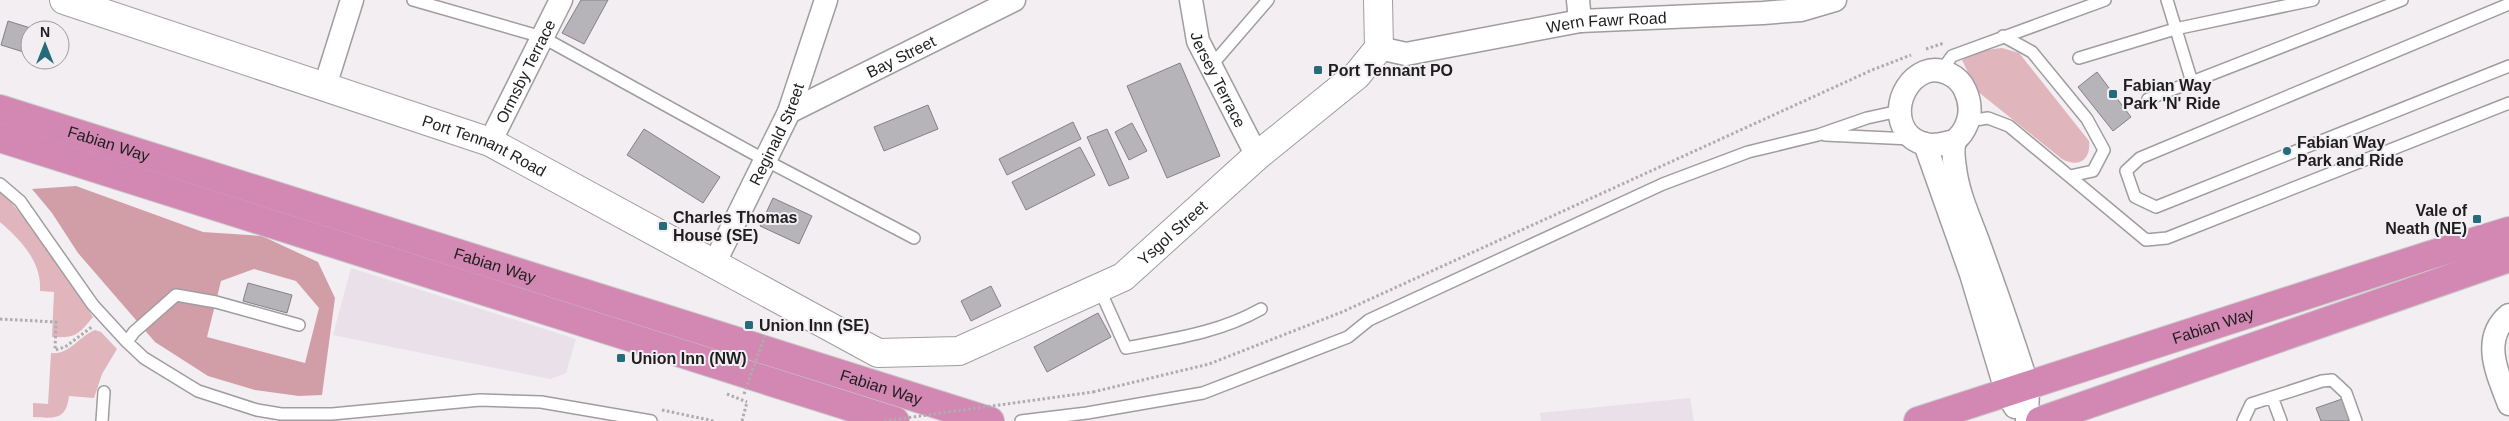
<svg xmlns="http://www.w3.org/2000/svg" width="2509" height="421" font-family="Helvetica,sans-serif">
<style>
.built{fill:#e9e0ea}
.green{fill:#e0b5bc}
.forest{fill:#d19ea7;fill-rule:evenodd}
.building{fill:#b6b4b9;stroke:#828185}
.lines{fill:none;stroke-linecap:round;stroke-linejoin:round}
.lane-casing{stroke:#a09ca0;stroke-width:14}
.street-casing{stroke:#a09ca0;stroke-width:25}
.secondary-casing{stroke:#a09ca0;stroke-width:30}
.highway-casing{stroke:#c9c9c9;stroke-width:30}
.path{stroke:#afacaf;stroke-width:3;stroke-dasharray:2.5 2.5;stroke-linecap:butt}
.lane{stroke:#fff;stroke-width:11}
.street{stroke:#fff;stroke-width:22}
.secondary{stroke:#fff;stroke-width:28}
.highway{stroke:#d288b2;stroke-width:28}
.path-bridge{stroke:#afacaf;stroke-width:3;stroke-dasharray:2.5 2.5;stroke-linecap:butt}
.poi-dot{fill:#256b7a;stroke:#f2eef2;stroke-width:2}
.labels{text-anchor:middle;stroke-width:4;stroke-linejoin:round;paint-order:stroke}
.street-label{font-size:16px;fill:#1f1e1f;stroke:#f2eef2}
.poi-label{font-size:16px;font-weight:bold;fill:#1f1e1f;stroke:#f2eef2;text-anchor:start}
</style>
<rect width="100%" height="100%" fill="#f2eef2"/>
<path class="built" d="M351,268L576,339L566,373L550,379L333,335Z
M1690,398L1694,421H1541L1540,413Z"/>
<path class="green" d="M2002,48L2019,53L2089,141C2091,160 2079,168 2062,159L1977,91L1962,60L1979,51Z
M0,190L29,223L93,317C78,335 76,338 52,337L54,292L40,291C42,262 21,240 0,222Z
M95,330L101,332L117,349L102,374L94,398L69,396C66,421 54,418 33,417V403L48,404L51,353C70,355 79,336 95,330Z"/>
<path class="forest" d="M76,186L203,232L262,236L318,262L335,298L322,395L299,396L255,390L208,376L155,342L78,253L52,213L32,189ZM254,269L296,281L319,308L305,363L207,337L221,281Z"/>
<path class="building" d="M581,0H608L584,44L562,33Z
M8,21L37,30H30V54L1,45Z
M1180,63L1220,156L1167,178L1127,86Z
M2097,72L2131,117L2113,131L2078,87Z
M928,105L938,129L884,151L874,127Z
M1073,122L1081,139L1007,175L999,159Z
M1132,123L1147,151L1129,160L1115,132Z
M644,129L720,177L703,203L627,155Z
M1107,129L1129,178L1109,186L1087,137Z
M1080,147L1095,175L1026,210L1012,182Z
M773,198L812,216L799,244L760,226Z
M248,283L292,295L287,313L243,301Z
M991,286L1001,306L971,321L961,301Z
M1098,313L1111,337L1047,372L1034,347Z
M2342,399L2350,421H2321L2316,408Z"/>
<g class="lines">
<defs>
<path id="lane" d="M413,0L542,37L765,160L914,238
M2167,0L2192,82
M2509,4L2140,158L2126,171L2135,197L2156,207L2509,66
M2003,36L2032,52L2087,119L2104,150L2093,171L2070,176
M2079,58L2175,29L2313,0
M1211,66L1268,0
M1942,70L1952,56L2105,0
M2148,99L2402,0
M1969,121L1988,118L2009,126L2146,240L2167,238L2509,103
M1825,135L1911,139
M0,184L20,201L93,305L127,342L144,358L198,391L257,410L281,414H332L480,400L541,402L651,421
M1099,288L1126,348C1172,339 1219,333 1261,309
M127,342L134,332L176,295L216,302L299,325
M2272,397L2281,421
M102,421L104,392
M1021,421L1087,413L1203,393L1348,337L1369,320L1663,184L1748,152L1818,135L1867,118L1899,111
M2243,421L2251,404L2322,381L2332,380L2346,393L2356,421"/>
<g id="street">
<path id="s1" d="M1191,0L1198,41L1257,156"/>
<path d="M1578,0L1580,21"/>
<path id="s2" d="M1379,48L1406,54L1580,21L1763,13L1801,10L1835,0"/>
<path d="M325,86L352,0"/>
<path id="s3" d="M789,112L1014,0"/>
<path d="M1955,141C1945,143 1934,147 1925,144C1889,135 1894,85 1925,72C1940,66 1959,76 1965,90C1972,105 1971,120 1962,133C1960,136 1956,139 1955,142C1952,149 1954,161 1955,168C1958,194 1970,219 1979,244C1996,291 2013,339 2028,387L2027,421"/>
<path id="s4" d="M490,142L561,0"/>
<path d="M1925,144L1971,274L2007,394L2015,407"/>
<path id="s5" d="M715,262L789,112L826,0"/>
<path d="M2509,315C2480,339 2498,375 2509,404"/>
</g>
<g id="secondary">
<path id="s6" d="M64,0L490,142L878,353L959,351L1123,277L1257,156L1357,75L1379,48L1378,0"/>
</g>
<g id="highway">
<path id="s7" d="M0,109L990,421"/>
<path d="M0,138L895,421"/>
<path id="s8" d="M1918,421L2427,256L2509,231"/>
<path d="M2040,421L2509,258"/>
</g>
</defs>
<use href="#lane" class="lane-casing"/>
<use href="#street" class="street-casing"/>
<use href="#secondary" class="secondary-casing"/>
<use href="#highway" class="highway-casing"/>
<path class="path" d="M1926,49L1944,43
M0,319L56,322L55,350L65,347L93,326
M1093,392L1209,364L1342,312L1872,70L1911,55
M727,394L747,402
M662,410L714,421
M742,421L747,402"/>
<use href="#lane" class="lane"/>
<use href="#street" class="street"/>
<use href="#secondary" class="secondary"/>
<use href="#highway" class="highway"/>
<path class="path-bridge" d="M744,394L768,327
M884,421L1093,392"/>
</g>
<g class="poi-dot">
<rect x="1313" y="65" width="10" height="10" rx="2.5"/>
<rect x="2108" y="89" width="10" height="10" rx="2.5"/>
<circle cx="2287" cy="151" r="5"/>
<rect x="2472" y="214" width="10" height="10" rx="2.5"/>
<rect x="658" y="221" width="10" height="10" rx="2.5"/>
<rect x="744" y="320" width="10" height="10" rx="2.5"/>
<rect x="616" y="353" width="10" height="10" rx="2.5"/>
</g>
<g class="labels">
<g class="street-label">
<text dy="6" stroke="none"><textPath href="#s2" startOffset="231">Wern Fawr Road</textPath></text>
<text dy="6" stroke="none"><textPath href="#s3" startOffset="125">Bay Street</textPath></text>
<text dy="6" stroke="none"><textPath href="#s4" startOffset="79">Ormsby Terrace</textPath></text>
<text dy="6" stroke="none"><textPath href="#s1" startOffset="85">Jersey Terrace</textPath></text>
<text dy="6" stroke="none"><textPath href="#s5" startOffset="142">Reginald Street</textPath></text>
<text dy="6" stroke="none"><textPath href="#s7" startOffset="114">Fabian Way</textPath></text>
<text dy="6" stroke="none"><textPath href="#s6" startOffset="445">Port Tennant Road</textPath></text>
<text dy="6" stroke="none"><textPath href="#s6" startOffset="1218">Ysgol Street</textPath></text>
<text dy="6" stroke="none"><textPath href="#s7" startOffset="519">Fabian Way</textPath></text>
<text dy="6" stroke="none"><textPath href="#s8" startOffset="310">Fabian Way</textPath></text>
<text dy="6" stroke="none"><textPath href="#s7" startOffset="924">Fabian Way</textPath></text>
</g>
<g class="poi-label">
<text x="1328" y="76">Port Tennant PO</text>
<text x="2123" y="91">Fabian Way<tspan x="2123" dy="18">Park 'N' Ride</tspan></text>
<text x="2297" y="148">Fabian Way<tspan x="2297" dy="18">Park and Ride</tspan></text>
<text x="2467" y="216" text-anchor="end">Vale of<tspan x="2467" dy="18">Neath (NE)</tspan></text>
<text x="673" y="223">Charles Thomas<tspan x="673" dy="18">House (SE)</tspan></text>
<text x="759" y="331">Union Inn (SE)</text>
<text x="631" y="364">Union Inn (NW)</text>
</g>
</g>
<g transform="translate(45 45)"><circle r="24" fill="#f2eef2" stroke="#9e9b9e"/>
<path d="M0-4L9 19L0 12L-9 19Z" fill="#256b7a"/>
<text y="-8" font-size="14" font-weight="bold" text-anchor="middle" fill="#1f1e1f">N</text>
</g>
</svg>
